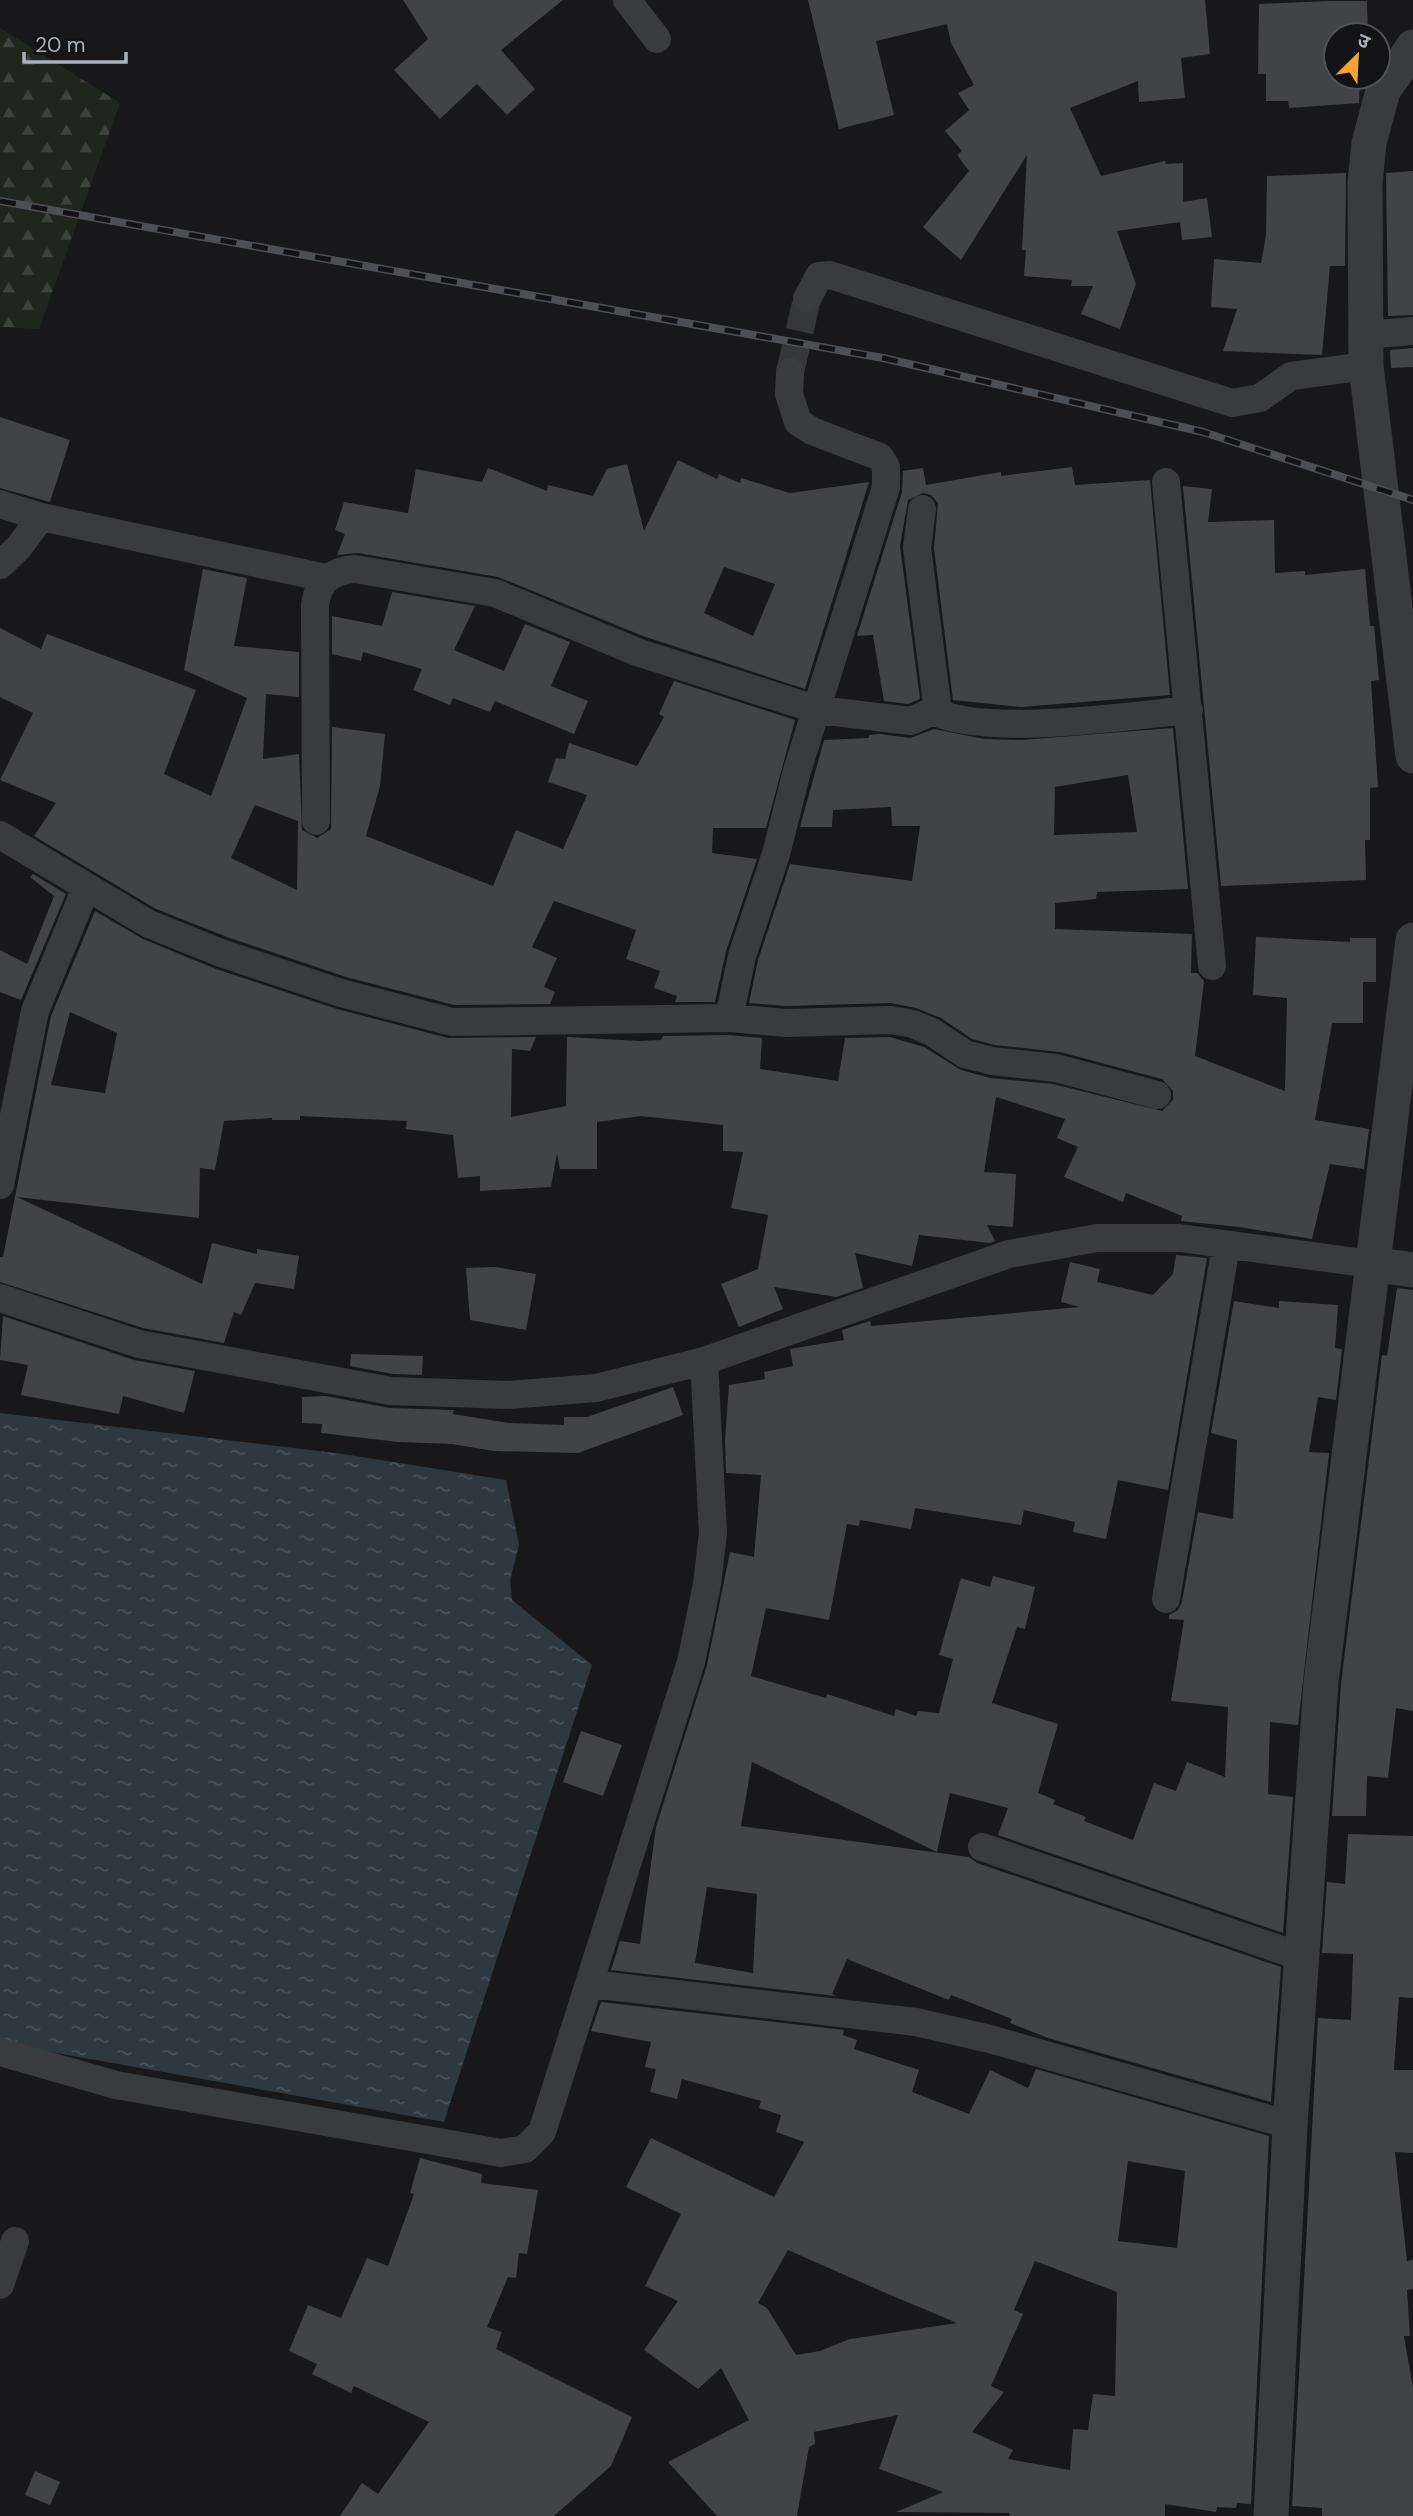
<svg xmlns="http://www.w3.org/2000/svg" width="1413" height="2516" font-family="'DM Sans','Noto Sans Devanagari',sans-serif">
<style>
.forest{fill:url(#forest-firs)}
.water{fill:url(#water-ripples)}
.building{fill:#424347;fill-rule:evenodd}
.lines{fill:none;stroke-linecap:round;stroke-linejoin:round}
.minor-tunnel{stroke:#35373a;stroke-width:28;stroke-dasharray:28 14;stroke-linecap:butt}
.minor{stroke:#393b3f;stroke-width:28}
.tertiary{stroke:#393b3f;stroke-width:35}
.rail-casing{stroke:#4c4f54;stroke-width:8}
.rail{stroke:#131315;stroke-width:5;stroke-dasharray:16;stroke-linecap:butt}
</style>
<defs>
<pattern id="forest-firs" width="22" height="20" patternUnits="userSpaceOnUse" patternTransform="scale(1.75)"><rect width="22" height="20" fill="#1e261e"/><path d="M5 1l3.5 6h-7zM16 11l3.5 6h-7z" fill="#3c433d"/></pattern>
<pattern id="water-ripples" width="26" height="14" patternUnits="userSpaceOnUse" patternTransform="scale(1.75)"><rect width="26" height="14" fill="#2d393f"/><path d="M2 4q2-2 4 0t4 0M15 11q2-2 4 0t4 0" fill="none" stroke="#495359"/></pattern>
</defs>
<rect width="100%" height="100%" fill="#18181a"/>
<path class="forest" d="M0,28L120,103L39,329L0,327Z"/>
<path class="water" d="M0,1413L343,1454L506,1480L519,1545L510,1580L512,1600L592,1665L444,2122L0,2043Z"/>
<path class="building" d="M403,0H563L501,50L535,89L507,115L477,84L440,119L394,70L428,39Z
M808,0H1205L1210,54L1181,58L1185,98L1139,102L1138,81L1070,108L1101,176L1165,161L1166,164L1183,163V202L1207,198L1212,237L1182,240L1180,222L1117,231L1136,284L1120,329L1081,314L1093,286H1071L1072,280L1024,276L1026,250H1022L1027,155L961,260L923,227L969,171L957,155L962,151L945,131L969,110L958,93L974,85L951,43L947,24L876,41L894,115L839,129Z
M1330,1H1367L1368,35H1336V77H1360L1359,103L1289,108L1288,101H1266V74H1258L1259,4Z
M1413,171V315L1388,316L1386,173Z
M1346,173L1345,266H1330L1322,355L1223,351L1237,309L1211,307L1214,259L1261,263L1266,235L1267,176Z
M1413,348V367L1391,368L1390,350Z
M0,417L70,440L50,502L0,488Z
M678,460L717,479L719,474L740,483L741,478L790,493L869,482L805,689L643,636L498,577L358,553L337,555L345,534L335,530L344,502L408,513L416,469L482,482L488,468L547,491L548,485L593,496L607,469L627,464L644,531ZM724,567L775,584L753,636L704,613Z
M1072,467L1075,485L1150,480L1170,695L1021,707L953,700L934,548L938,503L931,495L923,493L908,500L900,546L920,699L908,704L884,701L873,635L857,636L902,492L903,471L923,468L926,485L1001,472V476Z
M1183,486L1212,489L1208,522L1274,520L1275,573L1305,571V575L1365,569L1370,626H1374L1379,680L1371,681L1378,787L1370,788V840H1365L1366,880L1221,886Z
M203,569L247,578L234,646L299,652V697L266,694L263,759L299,754L302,830L317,838L331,829L332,727L385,734L380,786L366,836L493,886L516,830L563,849L587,795L548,782L556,758L565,759L569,743L637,766L664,717L659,714L674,681L795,720L766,828H713L712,853L757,859L726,951L715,1002H675L677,996L654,988L660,971L626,959L636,930L554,901L532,947L557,958L544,987L555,992L550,1004L454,1005L346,977L227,937L156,909L34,836L56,803L0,780L33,713L0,697V628L41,649L47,634L196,690L164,774L211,796L247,698L184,670ZM255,805L298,821L297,890L231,858Z
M392,592L475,606L454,650L504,671L525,624L570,642L551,686L588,701L574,734L495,701L490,712L453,698L450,705L413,690L422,669L363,652L361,661L332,654V616L382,626Z
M1173,728L1188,889L1097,892L1096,899L1055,903V929L1192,934L1191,973H1197L1204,981L1195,1056L1285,1091L1287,998L1253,995L1256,937L1350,942V938H1376V982H1363V1023H1332L1315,1120L1369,1129L1364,1169L1330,1164L1312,1239L1239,1227L1181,1221L1182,1216L1126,1193L1123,1202L1064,1177L1078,1147L1057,1138L1065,1119L996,1097L984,1172L1016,1174L1013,1227L987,1225L995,1241L990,1243L919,1235L912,1266L855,1253L863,1288L836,1297L774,1287L783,1309L739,1327L721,1284L758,1269L768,1215L731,1208L743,1152L723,1151V1125L641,1116L597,1122V1169H560L557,1153L551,1187L480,1191V1176L458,1178L453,1135L406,1129L407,1121L300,1116V1120H272V1118L224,1121L215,1170L200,1168L199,1218L17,1197L202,1284L212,1243L257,1254V1249L299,1256L294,1289L255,1283L241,1315L234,1312L224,1343L143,1328L0,1282V1257H3L51,1016L95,911L143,939L216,969L337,1009L448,1038L536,1037L530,1051L512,1049L511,1117L566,1106L567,1037L640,1041L661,1040L663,1036L728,1035L762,1038L760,1069L838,1081L845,1038L890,1037L924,1047L961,1070L990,1078L1053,1084L1162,1111L1173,1100V1091L1162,1079L1060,1052L995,1045L972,1039L941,1018L916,1008L891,1003L786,1006L749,1003L758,960L790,864L912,881L920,826H892L891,807L833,810L832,827H800L824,740L869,738V735L880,734L910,738L934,729L984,739L1021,740ZM1128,775L1137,832L1054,835L1055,787ZM70,1012L117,1033L105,1093L51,1085Z
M33,874L66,894L21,1000L0,992V950L27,964L54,896L30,877Z
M1176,1255L1207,1258L1168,1490L1118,1480L1106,1539L1073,1532L1075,1522L1024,1510L1021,1525L915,1508L911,1529L860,1520L859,1526L847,1524L829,1620L766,1608L751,1676L826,1698L827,1694L894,1716L896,1709L916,1716L918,1711L939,1713L953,1659L939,1655L961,1578L990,1587L993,1576L1035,1587L1025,1629L1017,1627L992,1703L1058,1724L1038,1793L1055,1800L1053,1804L1086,1817L1084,1821L1133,1840L1154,1783L1176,1791L1187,1762L1225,1777L1228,1707L1171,1701L1184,1620L1169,1619V1615L1178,1610L1182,1602L1198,1512L1233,1519L1237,1440L1211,1433L1234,1301L1279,1308V1301L1338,1305L1335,1348L1342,1349L1336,1400L1318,1397L1309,1452L1329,1453L1298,1725L1270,1722L1268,1794L1293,1797L1283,1933L998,1835L1008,1808L950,1793L937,1852L752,1762L741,1826L969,1857L977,1863L1281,1967L1271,2102L1048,2038L1010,2023L1012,2019L951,1995L949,2000L847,1959L832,1994L836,1996L611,1970L620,1941L640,1944L656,1827L707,1665L730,1552L754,1557L761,1475L726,1473L725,1440L729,1385L765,1379L764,1372L793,1366L790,1349L844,1340L842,1330L870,1321L871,1326L1080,1307L1061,1302L1070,1262L1100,1269L1097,1282L1153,1295L1173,1274ZM707,1887L757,1894L753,1973L695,1963Z
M495,1267L536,1274L526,1330L470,1320L466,1268Z
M1397,1288L1413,1290V1711L1396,1708L1388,1778L1367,1776L1366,1816H1332L1341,1684L1382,1355L1387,1356Z
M3,1316L134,1360L195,1371L184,1413L123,1396L119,1414L21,1395L28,1365L0,1360Z
M351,1354L423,1356L422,1375L393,1374L350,1366Z
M673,1387L683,1415L578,1453L494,1451L452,1444L398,1442L321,1433L322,1424L302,1423V1397L325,1396L390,1408L454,1410L453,1414L509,1423L564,1425V1417H587Z
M581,1731L622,1745L603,1796L563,1782Z
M1348,1834L1413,1836V1998L1399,1997L1394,2070H1413V2153L1395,2152L1407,2261L1413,2260V2289L1407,2290L1410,2336H1404L1413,2388V2516H1322V2508L1292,2506L1318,2018L1351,2020L1353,1954L1322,1953L1327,1882L1345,1884Z
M601,2002L844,2030L843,2035L857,2040L854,2049L919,2070L912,2092L969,2114L990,2070L1028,2088L1036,2069L1269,2136L1251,2504L1237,2503L1236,2508L1217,2507L1216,2512L1165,2504V2516H1009L1010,2513L896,2512L943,2492L879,2469L898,2415L814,2432L815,2444L809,2447L797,2516H717L668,2462L749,2420L721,2368L698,2389L644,2350L678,2301L645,2286L681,2214L626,2187L651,2138L774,2197L804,2142L776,2132L781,2115L759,2108L761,2101L682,2079L677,2099L650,2092L656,2069L645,2067L651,2042L591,2031ZM1128,2161L1185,2171L1177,2248L1118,2241ZM788,2250L881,2291L957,2323L850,2339L820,2351L796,2355L767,2308L758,2303ZM1035,2261L1117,2292L1115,2396L1093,2394L1088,2430L1073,2429L1070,2470L1008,2459L1013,2450L972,2432L1004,2392L991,2386L1023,2314L1014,2310Z
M420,2158L482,2174L481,2183L538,2190L527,2254L519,2253L516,2278L508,2277L487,2327L502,2332L496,2349L632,2417L611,2466L554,2516H340L362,2483L378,2494L429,2422L354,2386L351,2393L312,2374L317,2364L289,2351L308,2305L341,2318L367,2258L388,2266L414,2194L410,2193Z
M35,2471L60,2482L50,2505L25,2495Z"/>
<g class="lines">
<path class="minor-tunnel" d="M790,372L807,299"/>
<path class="minor" d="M627,0L657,39
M807,299L819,276L830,275L1232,403L1260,398L1291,376L1366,366
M1365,335L1413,331
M1166,482L1212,966
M0,504L41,517L19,547L0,565
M41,517L326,578
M933,711C986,737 1127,716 1189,710
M316,821L315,605C318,581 331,571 355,569L495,593L637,652L818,710L911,721L933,711L937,703L917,548L922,509
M0,835L149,924L221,953L341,993L452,1022L729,1018L786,1023L891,1020L913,1024L932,1032L965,1054L992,1061L1056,1068L1157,1095
M729,1018L742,956L776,854L797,771L886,487V467L880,457L812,431L798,422L789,394L790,372
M0,1185L35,1011L86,888
M0,1298L139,1344L391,1391L509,1395L596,1388L704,1361L1009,1254L1097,1238H1180L1371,1264
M1166,1599L1226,1246
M982,1847L1302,1957
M591,1984L916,2022L990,2039L1290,2125
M0,2052L116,2085L501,2153L525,2149L542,2132L691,1662L707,1584L713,1533L704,1361
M0,2285L15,2241"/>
<path class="tertiary" d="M1413,47L1383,91L1369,143L1365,183L1366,366L1413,756
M1371,1264L1413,1270
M1271,2516L1290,2125L1321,1682L1413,940"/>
<defs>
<path id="rail" d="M0,201L883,358L1203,432L1413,500"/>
</defs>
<use href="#rail" class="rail-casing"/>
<use href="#rail" class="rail"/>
</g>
<g transform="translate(1357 56) rotate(24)"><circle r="33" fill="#131315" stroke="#4f5257" stroke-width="2"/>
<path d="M0-5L12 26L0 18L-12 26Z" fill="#f6a234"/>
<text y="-10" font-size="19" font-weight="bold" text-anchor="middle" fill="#aab1ba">उ</text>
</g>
<path d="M24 52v10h102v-10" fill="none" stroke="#aab1ba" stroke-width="3.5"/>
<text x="35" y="52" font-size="21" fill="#aab1ba" stroke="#131315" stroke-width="5" paint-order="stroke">20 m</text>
</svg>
